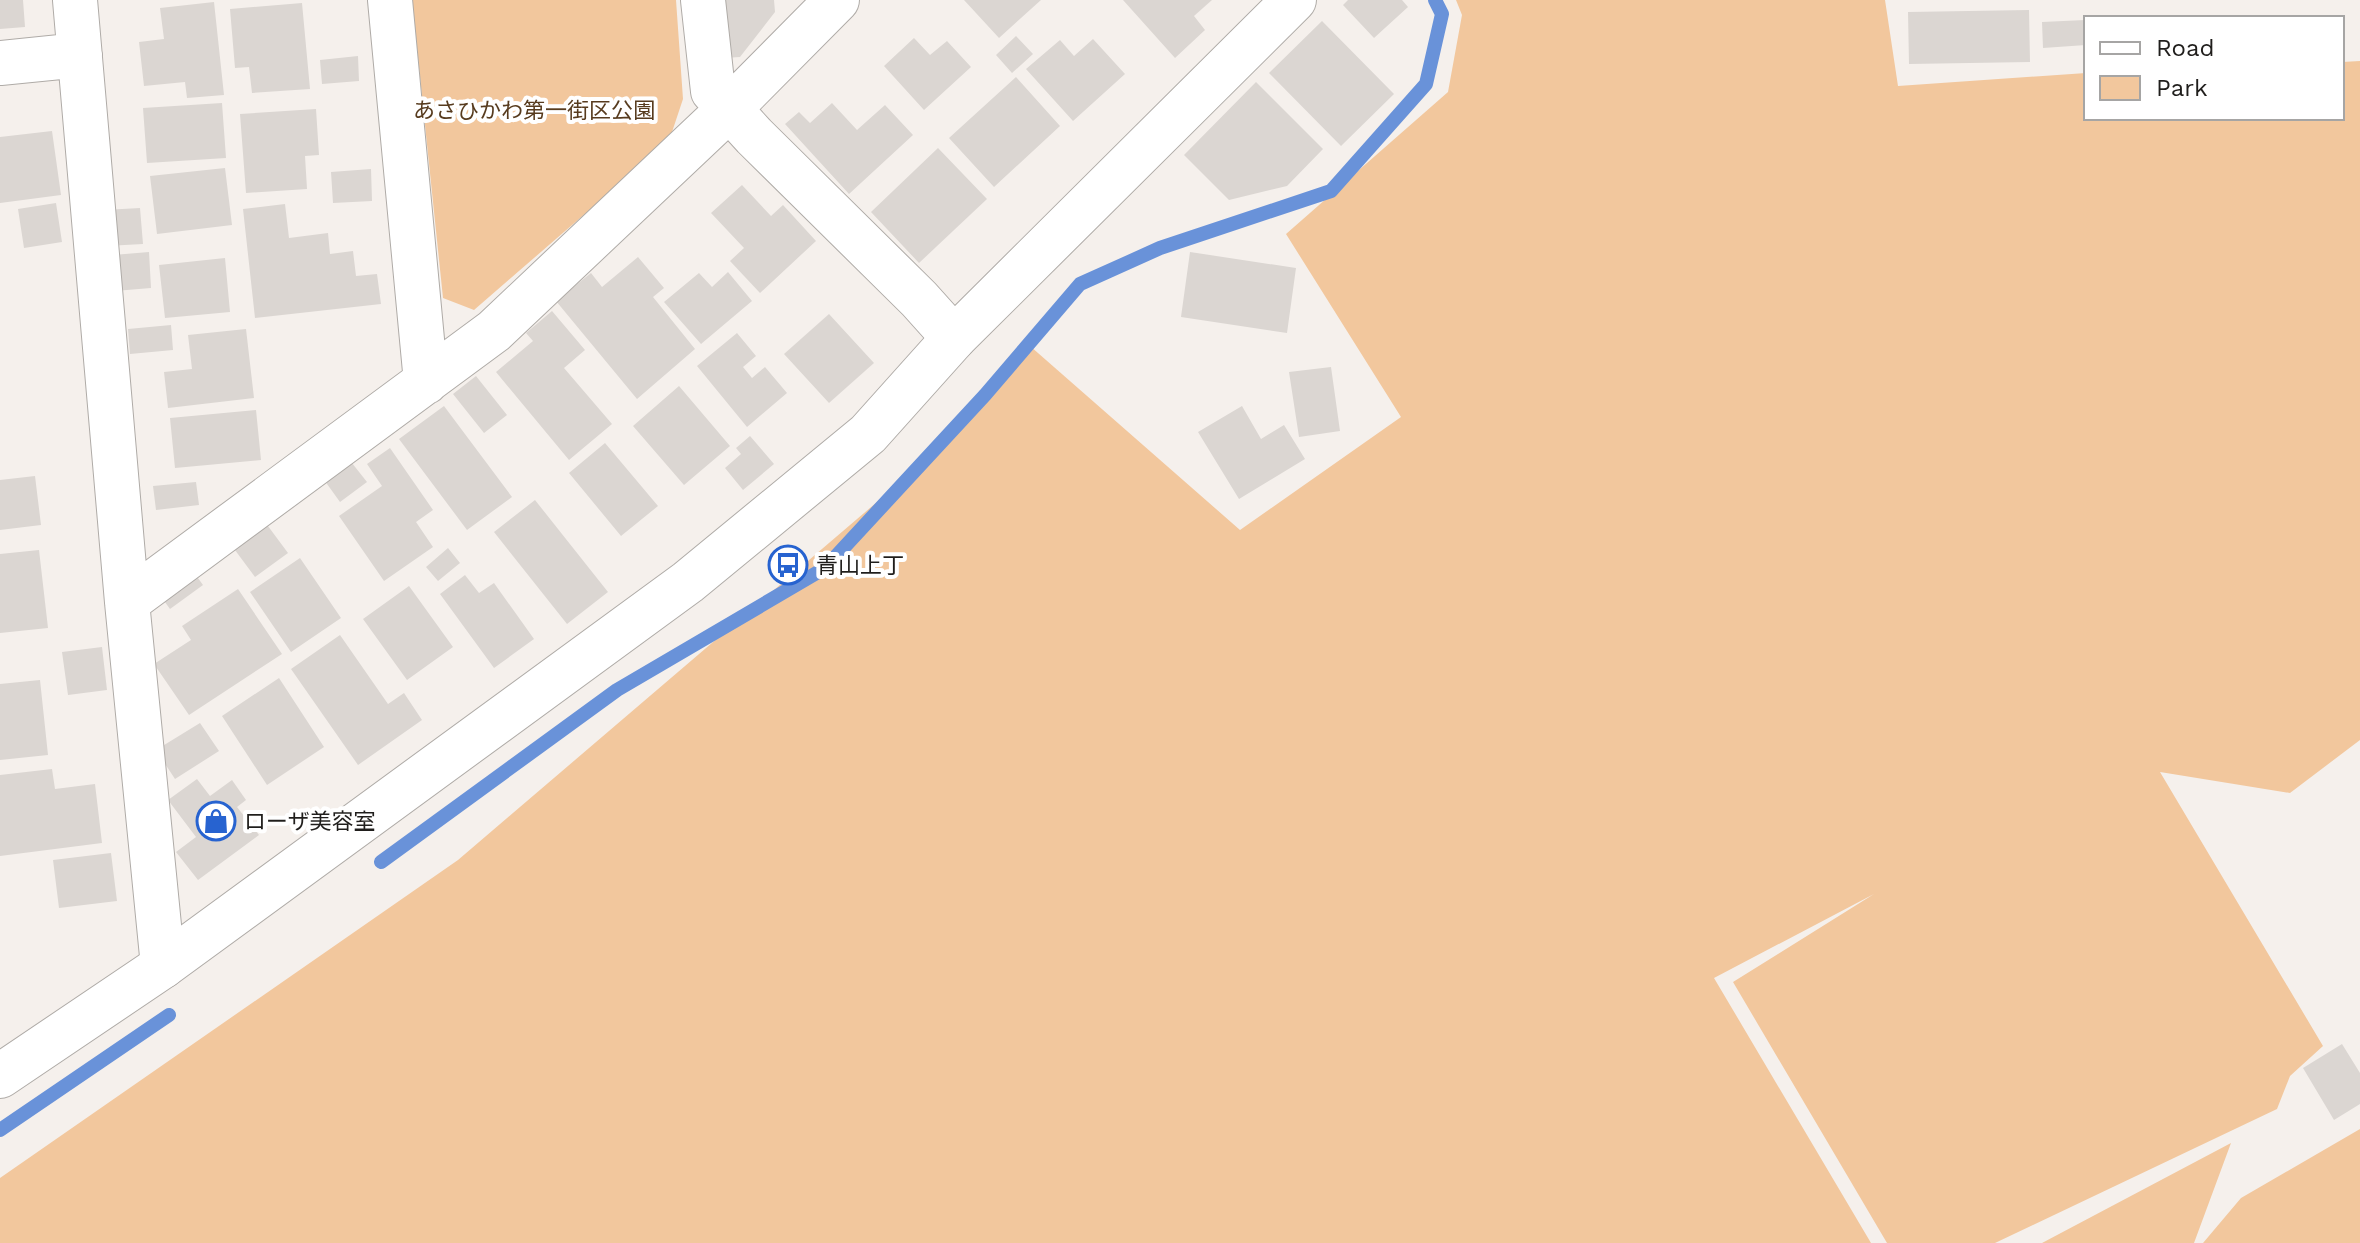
<svg xmlns="http://www.w3.org/2000/svg" width="2360" height="1243" font-family="'Work Sans','Noto Sans JP',sans-serif">
<style>
.green{fill:#f2c79d}
.lines{fill:none;stroke-linecap:round;stroke-linejoin:round}
.stream{stroke:#6992d9;stroke-width:14}
.building{fill:#dbd6d2}
.street-casing{stroke:#afaba7;stroke-width:46}
.secondary-casing{stroke:#afaba7;stroke-width:46}
.street{stroke:#fff;stroke-width:44}
.secondary{stroke:#fff;stroke-width:44}
.labels{text-anchor:middle;stroke-width:8;stroke-linejoin:round;paint-order:stroke}
.park-label{font-size:22px;fill:#573b1e;stroke:#fff}
.poi-label{font-size:22px;fill:#201e1c;stroke:#fff;text-anchor:start}
</style>
<rect width="100%" height="100%" fill="#f5f0ec"/>
<path class="green" d="M412,0H676L683,99L669,141L474,310L443,298Z
M1456,0H1885L1898,86L2086,73V118H2342V62L2360,61V740L2290,793L2160,772L2323,1046L2290,1076L2277,1109L1995,1243H1887L1733,982L1874,894L1714,978L1871,1243H0V1178L458,860L898,484L1030,346L1240,530L1401,417L1286,234L1448,92L1462,15Z
M2360,1129V1243H2203L2241,1198Z
M2231,1143L2194,1243H2042Z"/>
<g class="lines">
<path class="stream" d="M381,862L617,690L825,568L985,395L1080,284L1160,248L1331,191L1426,84L1442,14L1435,0
M0,1130L169,1015"/>
</g>
<path class="building" d="M0,0H23L25,27L0,29Z
M719,0H774L775,12L740,57L724,58Z
M964,0H1041L999,38Z
M1123,0H1212L1194,16L1205,30L1175,58Z
M1348,0H1402L1408,7L1374,38L1343,5Z
M214,2L224,95L187,98L185,82L144,86L139,42L164,39L160,8Z
M302,3L310,89L252,93L249,67L235,68L230,9Z
M2029,10L2030,62L1909,64L1908,12Z
M2085,20L2086,45L2043,48L2042,22Z
M1322,21L1394,94L1341,146L1269,73Z
M1016,36L1033,54L1012,73L996,55Z
M914,38L930,55L947,41L971,67L924,110L884,66Z
M1093,39L1125,74L1073,121L1026,69L1060,40L1074,56Z
M358,56L359,81L322,84L320,60Z
M1016,77L1060,126L994,187L949,138Z
M1256,82L1323,149L1287,186L1229,200L1184,155Z
M222,103L226,158L147,163L143,108Z
M832,103L857,130L885,105L913,135L849,194L785,124L799,112L810,123Z
M316,109L319,155L305,156L307,189L246,193L240,114Z
M52,131L61,195L0,203V137Z
M938,148L987,199L919,263L871,212Z
M225,168L232,225L157,234L150,176Z
M371,169L372,201L333,203L331,172Z
M742,185L771,216L783,205L816,241L760,293L730,261L744,248L711,213Z
M56,203L62,242L24,248L18,209Z
M285,204L289,238L328,233L330,254L353,251L356,276L377,274L381,304L255,318L243,209Z
M140,208L143,244L106,246L104,210Z
M149,252L151,288L115,291L113,255Z
M1190,252L1296,268L1287,333L1181,317Z
M638,257L664,288L653,297L695,349L637,399L556,301L591,273L602,287Z
M225,258L230,312L165,318L159,265Z
M728,272L752,301L701,344L664,302L699,273L712,287Z
M552,311L585,350L564,368L612,424L569,460L496,372L533,341L526,333Z
M829,314L874,363L829,403L784,354Z
M171,325L173,350L130,354L128,329Z
M246,329L254,398L168,408L164,372L192,369L188,335Z
M737,333L756,356L743,367L752,378L765,367L787,393L747,427L697,366Z
M1331,367L1340,431L1299,437L1289,372Z
M476,376L507,415L484,433L453,394Z
M679,386L730,446L684,485L633,426Z
M444,406L512,497L467,530L399,439Z
M1242,406L1261,439L1284,425L1305,459L1239,499L1198,432Z
M256,410L261,460L175,468L170,418Z
M750,436L774,464L743,490L725,468L741,454L736,448Z
M605,443L658,506L621,536L569,473Z
M390,448L433,510L416,522L433,547L384,581L339,516L382,486L367,464Z
M348,458L367,482L340,502L322,477Z
M35,476L41,525L0,530V480Z
M196,482L199,505L156,510L153,486Z
M535,500L608,592L567,624L494,532Z
M262,518L288,553L255,577L229,542Z
M448,548L460,563L438,581L426,567Z
M39,550L48,628L0,633V554Z
M300,558L341,618L291,652L250,592Z
M190,567L203,585L170,609L157,591Z
M465,575L479,593L494,583L534,639L494,668L440,594Z
M409,586L453,647L407,680L363,619Z
M238,589L282,654L189,715L154,664L191,640L182,626Z
M340,635L388,704L404,693L422,720L358,765L291,669Z
M102,647L107,690L68,695L62,652Z
M279,678L324,747L267,785L222,716Z
M40,680L48,755L0,760V684Z
M200,723L219,751L175,779L156,750Z
M52,769L55,789L95,784L102,843L0,856V775Z
M197,779L210,796L232,780L246,800L237,807L259,835L198,880L176,852L196,837L168,800Z
M111,853L117,901L59,908L53,860Z
M2342,1044L2360,1073V1104L2334,1120L2303,1068Z"/>
<g class="lines">
<defs>
<path id="street" d="M75,0L127,602L163,966
M390,0L426,382
M703,0L713,91L754,136L919,299L954,338
M0,63L80,55
M127,602L494,331L729,109L837,0"/>
<path id="secondary" d="M0,1076L163,966L688,582L868,434L954,338L1294,0"/>
</defs>
<use href="#street" class="street-casing"/>
<use href="#secondary" class="secondary-casing"/>
<use href="#street" class="street"/>
<use href="#secondary" class="secondary"/>
</g>
<defs>
<symbol id="bus-ring" viewBox="-11 -11 22 22"><circle r="9.5" fill="#fff" stroke="#2763d0" stroke-width="1.5"/><path d="M-5-6H5V4H4V6H2V4H-2V6H-4V4H-5ZM-3.5-4V0h7V-4ZM-3.5 1.2v1.5H-2V1.2ZM2 1.2v1.5H3.5V1.2Z" fill="#2763d0"/></symbol>
<symbol id="shop-ring" viewBox="-11 -11 22 22"><circle r="9.5" fill="#fff" stroke="#2763d0" stroke-width="1.5"/><path d="M-5-2.5h2.3a2.7 3.5 0 0 1 5.4 0H5L5.5 6h-11ZM-1.5-2.5h3a1.5 2.3 0 0 0-3 0Z" fill="#2763d0"/></symbol>
</defs>
<g fill-rule="evenodd">
<use href="#bus-ring" x="766" y="543" width="44" height="44"/>
<use href="#shop-ring" x="194" y="799" width="44" height="44"/>
</g>
<g class="labels">
<g class="park-label">
<text x="534" y="118">あさひかわ第一街区公園</text>
</g>
<g class="poi-label">
<text x="816" y="573">青山上丁</text>
<text x="244" y="829">ローザ美容室</text>
</g>
</g>
<rect x="2084" y="16" width="260" height="104" fill="#ffffff" stroke="#a6a5a4" stroke-width="2"/>
<rect x="2100" y="42" width="40" height="12" fill="#ffffff" stroke="#a6a5a4" stroke-width="2"/>
<text x="2156" y="56" font-size="24" fill="#201e1c">Road</text>
<rect x="2100" y="76" width="40" height="24" fill="#f2c79d" stroke="#a6a5a4" stroke-width="2"/>
<text x="2156" y="96" font-size="24" fill="#201e1c">Park</text>
</svg>
